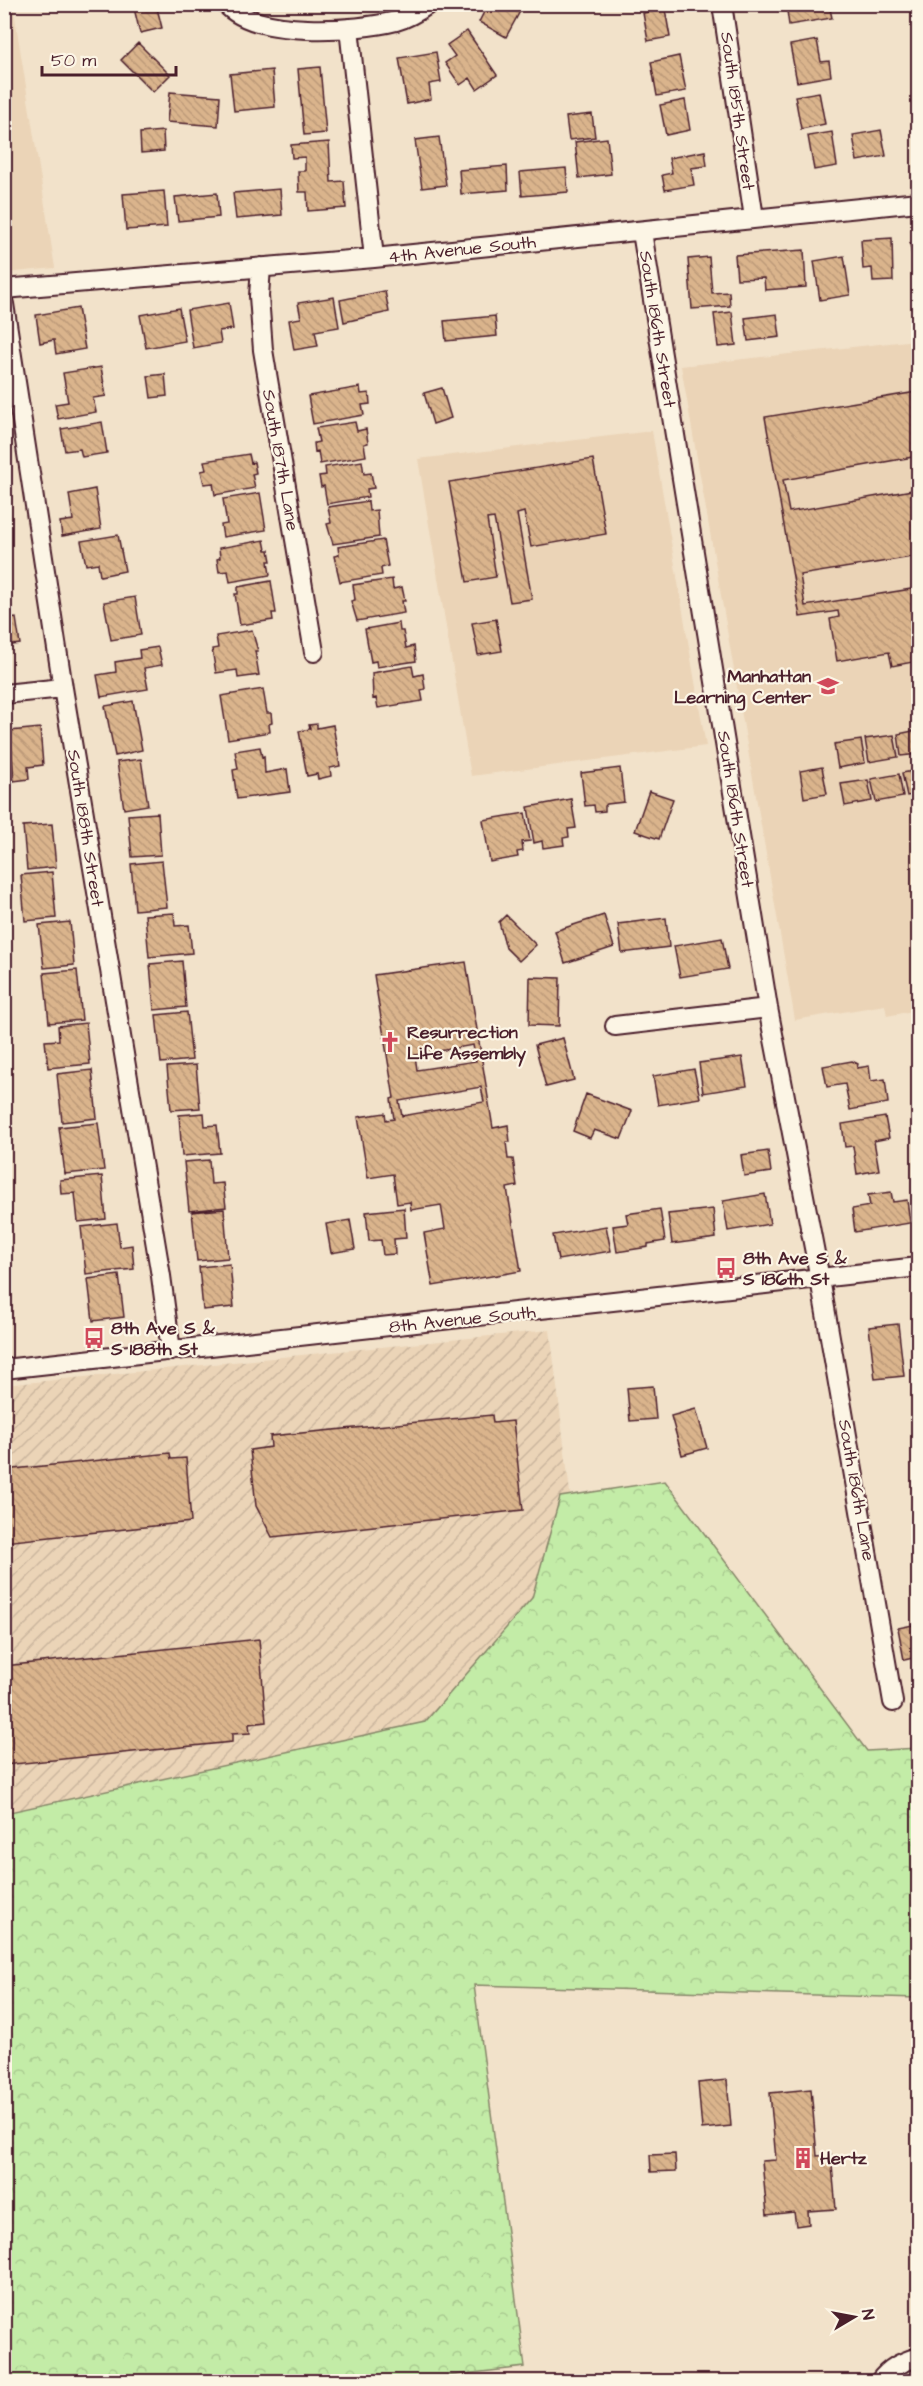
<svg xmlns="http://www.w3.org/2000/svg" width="923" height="2386" font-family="'Architects Daughter',sans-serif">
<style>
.built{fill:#ebd4b7}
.industrial{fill:url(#industrial-furrows)}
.forest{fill:url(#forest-crowns);stroke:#868669;stroke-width:1.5}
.building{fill:url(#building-back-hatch);stroke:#4a1f2b;stroke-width:1.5;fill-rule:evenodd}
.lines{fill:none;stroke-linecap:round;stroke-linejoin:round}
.minor-casing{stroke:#4a1f2b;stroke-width:22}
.minor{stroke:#fcf5e5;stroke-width:18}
.labels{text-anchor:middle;stroke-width:4.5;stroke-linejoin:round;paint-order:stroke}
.street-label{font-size:18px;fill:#4a1f2b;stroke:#fcf5e5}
.poi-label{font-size:18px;font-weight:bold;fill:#4a1f2b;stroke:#fcf5e5;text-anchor:start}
</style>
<defs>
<pattern id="industrial-furrows" width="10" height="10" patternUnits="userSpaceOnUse" patternTransform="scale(1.5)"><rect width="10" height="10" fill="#ebd4b7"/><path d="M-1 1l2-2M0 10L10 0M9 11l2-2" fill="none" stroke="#cbb69e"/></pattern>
<pattern id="forest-crowns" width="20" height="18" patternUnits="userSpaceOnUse" patternTransform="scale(1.5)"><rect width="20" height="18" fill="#c3eca7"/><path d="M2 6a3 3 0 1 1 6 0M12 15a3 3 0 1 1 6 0" fill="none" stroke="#a9ca90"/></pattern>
<pattern id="building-back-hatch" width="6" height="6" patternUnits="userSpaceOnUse" patternTransform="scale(1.5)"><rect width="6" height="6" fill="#dab48c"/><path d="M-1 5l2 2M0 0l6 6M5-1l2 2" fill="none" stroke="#bd9a79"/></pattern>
</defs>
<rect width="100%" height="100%" fill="#f2e2ca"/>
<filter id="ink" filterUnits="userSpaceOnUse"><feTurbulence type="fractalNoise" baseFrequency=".0167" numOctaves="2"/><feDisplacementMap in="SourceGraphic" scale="12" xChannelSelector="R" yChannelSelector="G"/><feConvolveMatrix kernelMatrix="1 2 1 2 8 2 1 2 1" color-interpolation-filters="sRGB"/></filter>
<g filter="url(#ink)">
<path class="built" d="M13,5L55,268L5,273L4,5Z
M916,340L918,352V1010L887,1016L885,1005L795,1020L681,366Z
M652,431L706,746L471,776L418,459Z"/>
<path class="industrial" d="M550,1330L576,1541L455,1730L5,1836V1385Z"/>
<path class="forest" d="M665,1481L867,1751L918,1748V1998L474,1985L525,2367L393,2382L5,2381V1813L425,1722L532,1598L560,1497Z"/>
<path class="building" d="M133,4H156L162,28L140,33Z
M488,4H524L506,37L479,22Z
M786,4H829L832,18L789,25Z
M665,9L670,37L648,41L643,13Z
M467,31L497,75L477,89L470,78L460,85L445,63L455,56L447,45Z
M817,40L821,62L829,61L831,76L797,82L790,45Z
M138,43L170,75L153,92L121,60Z
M436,52L441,82L429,84L431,99L407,104L399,58Z
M679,56L686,91L657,96L651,62Z
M320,67L326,133L304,135L298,69Z
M272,70L275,107L234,111L230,74Z
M170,92L220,96L218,126L167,122Z
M819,92L825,124L801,129L795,96Z
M685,100L690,130L666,135L660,105Z
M592,114L595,137L569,140L566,117Z
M881,130L886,156L857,161L853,135Z
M163,131L164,151L141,153L140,133Z
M832,132L837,166L814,170L808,136Z
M439,137L446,185L422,188L415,140Z
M607,138L611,174L579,178L575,142Z
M329,142L331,182L344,181L346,208L308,211L307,192H299L298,171H305V157L292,158L291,145Z
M705,151L707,166L691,168L694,185L665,190L662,175L672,173L669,158Z
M507,166L508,190L461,194L459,170Z
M566,168L568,192L522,196L520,172Z
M280,189L282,215L236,219L233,193Z
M164,191L167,227L126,230L123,194Z
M217,193L219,217L178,221L175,197Z
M892,238L893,281L873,282L872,268L863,269L861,240Z
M918,241V270H914L910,243Z
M804,250L806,287L765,290L764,278L737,279L735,255Z
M844,256L850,295L820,300L814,261Z
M709,257L712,293L729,292L730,306L692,309L688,259Z
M385,291L389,312L344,322L340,300Z
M334,297L339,327L315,331L318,346L294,350L289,320L301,318L298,303Z
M229,303L233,329L219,331L221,343L193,348L187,310Z
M78,308L85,349L56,354L54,340L40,343L36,315Z
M179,308L185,341L146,348L140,315Z
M732,312L736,345L718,347L714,314Z
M777,314L780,337L748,341L745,318Z
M495,316L497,336L446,341L444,321Z
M101,367L106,396L93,398L96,412L58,419L55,404L68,402L63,373Z
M165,374L167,396L151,398L148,376Z
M360,387L361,394L369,393L370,404L362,405L364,415L313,424L308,396Z
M442,388L451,418L433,424L424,393Z
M917,392L918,456L783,480L789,512L918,489V556L800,575L805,606L918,588V655L912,656L913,662L892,666L889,652L837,661L830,619L839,617L838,611L800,617L765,417Z
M102,422L107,453L82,457L80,449L65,451L61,429Z
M355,422L357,431L366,429L368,443L364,444L366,456L320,464L318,451L315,452L314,443L319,442L316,428Z
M249,454L251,463L254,462L256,473L252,474L255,488L215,495L213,483L204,484L201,471L206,470L204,461Z
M593,459L606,534L531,547L524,512L517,514L532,599L510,602L494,518L487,519L496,577L467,582L449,482Z
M362,461L364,474L371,473L374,488L367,489L368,497L327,504L324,486L321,487L319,476L326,475L325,467Z
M95,489L101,529L62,536L60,522L73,520L69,494Z
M260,493L266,530L223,537L221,525L227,524L223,499Z
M368,501L369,511L377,510L379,537L333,544L327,524L331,523L328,507Z
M118,535L125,571L100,576L98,563L86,565L81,541Z
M264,540L266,550H269L271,561H268L270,575L230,582L228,571L219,572L217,559L220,558L219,548Z
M383,540L388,566L381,568L382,575L340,582L334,556L339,555L338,547Z
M392,579L393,589L402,587L405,601H402L404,613L357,621L351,601L355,600L353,585Z
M271,581L276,613H272L273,620L240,625L235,594H238V587Z
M135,597L141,635L111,640L104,602Z
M16,618L20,644L4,646V620Z
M496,619L502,651L478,655L472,623Z
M399,623L400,631H403L406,648L414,646L416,661L377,667L376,661L371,662L365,629Z
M252,630L258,651H255L259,675L238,678L237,670L216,673L212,649L218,648L216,636Z
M158,647L162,665L144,668L148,689L101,697L97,675L116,672L115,662L140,658L139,650Z
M412,666L414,676L423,674L425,689L421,690L423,701L378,708L376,698L373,699L372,673Z
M263,689L267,713H271L272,723L269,724L270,732L228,739L221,696Z
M133,701L142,750L115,756L105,706Z
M317,724V728L333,725L340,766L330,768L331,776L318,779L317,774L307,776L299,731L310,729L309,725Z
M40,728L43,765L28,767L29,779L14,781L10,731Z
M918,730V754L901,756L898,734Z
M894,735L898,757L869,762L865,739Z
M861,740L865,763L838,768L834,744Z
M260,747L262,757L264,756L265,773L287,769L290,792L237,799L233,770L238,769L235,751Z
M141,759L148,805L124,809L117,762Z
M822,767L827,794L804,798L800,771Z
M620,768L624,802L607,804L605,806V811L595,812L594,805L585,806L581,773Z
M918,770V794L907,796L902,773Z
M899,774L903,797L876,802L871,779Z
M868,780L872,801L845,806L841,784Z
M649,791L673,799L659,839L635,831Z
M571,799L576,828L568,829L569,837L563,838L564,845L543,848L542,841L534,843L528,807Z
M158,813L161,855L132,857L128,815Z
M525,813L530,841L522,842L523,851L517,852L518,857L490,862L483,820Z
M52,824L56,867L27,870L23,826Z
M162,861L167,907L135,910L131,864Z
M52,872L56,918L25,921L21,875Z
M174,913L175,926L189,925L192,953L149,957L145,915Z
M506,915L536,945L519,961L506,948L499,922Z
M604,915L614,947L565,963L555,931Z
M666,918L669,947L622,953L618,924Z
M70,922L74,965L44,968L39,925Z
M722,938L728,969L680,977L674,946Z
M182,961L186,1007L154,1010L150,964Z
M466,962L493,1128L508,1125L510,1142H506L508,1159H513L517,1186L507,1188L521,1271L433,1286L424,1233L445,1229L441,1205L411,1210L410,1202L397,1204L393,1174L368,1178L358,1117L385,1113L386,1120L394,1119L391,1099L394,1098L374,975ZM473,1045L476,1061L417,1070L415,1055ZM481,1087L484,1102L402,1116L399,1101Z
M77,970L82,1020L49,1023L44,973Z
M530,977L560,978L559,1026L529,1025Z
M187,1012L192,1060L161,1063L156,1015Z
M86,1023L90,1064L48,1068L45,1041L59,1040L58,1026Z
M563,1038L574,1080L546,1087L535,1045Z
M742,1057L747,1086L703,1093L699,1063Z
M852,1061L858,1064L857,1068L869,1066L871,1081L885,1079L888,1103L850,1110L845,1084L827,1087L823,1066Z
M196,1065L200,1108L171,1110L167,1067Z
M694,1069L700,1098L658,1105L653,1076Z
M92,1070L97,1118L62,1122L57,1074Z
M586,1094L632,1111L621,1139L594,1130L590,1138L573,1131Z
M204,1113L205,1126L217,1125L220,1153L182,1156L179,1115Z
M885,1117L889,1138L874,1141L879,1170L857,1174L853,1146L845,1147L842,1124Z
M98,1123L104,1170L65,1174L59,1127Z
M768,1151L771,1172L744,1176L741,1155Z
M209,1160L211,1184L223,1183L226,1207L189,1211L184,1162Z
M102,1176L106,1219L78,1222L75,1193L61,1194L60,1180Z
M891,1192L893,1202L907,1200L910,1223L855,1232L852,1209L870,1206L868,1195Z
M765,1194L770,1224L728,1231L723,1201Z
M404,1208L406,1238L394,1239L395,1254L383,1255L381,1240L369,1241L366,1212Z
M224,1209L228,1258L197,1261L192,1212Z
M660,1209L665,1241L648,1244V1247L617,1252L613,1226L628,1224L626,1214Z
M713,1209L716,1238L672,1244L668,1214Z
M350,1220L355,1249L331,1253L326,1224Z
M117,1223L120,1247L132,1245L134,1269L86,1274L81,1227Z
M606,1226L611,1251L558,1260L553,1235Z
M230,1264L234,1307L203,1310L199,1267Z
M119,1275L124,1317L93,1321L88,1279Z
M898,1324L904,1376L875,1379L869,1327Z
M918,1353V1402L912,1354Z
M653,1386L656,1419L630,1421L627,1388Z
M696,1409L707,1448L682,1455L671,1416Z
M492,1415L493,1423L513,1421L523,1510L272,1537L256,1506L250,1450L271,1447L270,1436Z
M170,1453L171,1459L186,1458L191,1522L4,1542V1470Z
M918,1624V1657L904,1660L898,1628Z
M259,1639L266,1722L249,1724L250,1733L232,1734V1742L4,1765V1666Z
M727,2080L731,2126L702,2129L698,2083Z
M811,2089L817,2156L831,2155L836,2209L808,2211L809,2224L796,2226L794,2212L767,2215L762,2161L776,2160L770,2093Z
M675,2154L676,2171L651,2172L650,2155Z"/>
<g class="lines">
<defs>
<path id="minor" d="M226,4C255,38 357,31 396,21C408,18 419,11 429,4
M722,4L754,218
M349,28L374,258
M642,232L768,1008L820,1279L893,1702
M261,267L259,296L263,350L314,652
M4,289L374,258L918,202
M4,304L63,688L161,1276L171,1351
M4,694L63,688
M615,1026L768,1008
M4,1369L918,1267
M879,2382C890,2367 902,2362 918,2357"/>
</defs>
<use href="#minor" class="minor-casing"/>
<use href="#minor" class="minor"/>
</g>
</g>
<defs>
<symbol id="school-bare" viewBox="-9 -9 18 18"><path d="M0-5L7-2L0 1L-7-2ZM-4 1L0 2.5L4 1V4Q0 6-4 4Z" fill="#d1495b" stroke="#fcf5e5" stroke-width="2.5" paint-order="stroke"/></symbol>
<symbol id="church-bare" viewBox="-9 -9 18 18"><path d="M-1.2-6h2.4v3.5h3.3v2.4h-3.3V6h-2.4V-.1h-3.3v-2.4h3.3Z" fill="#d1495b" stroke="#fcf5e5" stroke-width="2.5" paint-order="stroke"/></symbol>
<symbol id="bus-bare" viewBox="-9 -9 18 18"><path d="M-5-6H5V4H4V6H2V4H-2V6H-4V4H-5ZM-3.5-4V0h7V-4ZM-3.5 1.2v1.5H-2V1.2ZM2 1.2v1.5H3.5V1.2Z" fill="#d1495b" stroke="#fcf5e5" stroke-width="2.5" paint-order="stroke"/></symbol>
<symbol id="building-bare" viewBox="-9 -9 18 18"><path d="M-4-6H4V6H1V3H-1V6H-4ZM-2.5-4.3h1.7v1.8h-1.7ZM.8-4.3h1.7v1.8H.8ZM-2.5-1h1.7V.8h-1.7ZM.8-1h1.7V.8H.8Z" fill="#d1495b" stroke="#fcf5e5" stroke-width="2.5" paint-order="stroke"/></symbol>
</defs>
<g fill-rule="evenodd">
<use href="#school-bare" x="813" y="671" width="30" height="30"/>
<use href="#church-bare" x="375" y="1027" width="30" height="30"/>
<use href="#bus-bare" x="711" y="1253" width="30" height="30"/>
<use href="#bus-bare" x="79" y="1323" width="30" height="30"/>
<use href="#building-bare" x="788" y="2143" width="30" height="30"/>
</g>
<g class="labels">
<g class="street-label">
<text transform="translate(738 111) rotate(82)" y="6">South 185th Street</text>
<text transform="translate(462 249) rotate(-6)" y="6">4th Avenue South</text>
<text transform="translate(658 329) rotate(81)" y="6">South 186th Street</text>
<text transform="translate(281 460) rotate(80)" y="6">South 187th Lane</text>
<text transform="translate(736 809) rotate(81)" y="6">South 186th Street</text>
<text transform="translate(86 828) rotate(81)" y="6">South 188th Street</text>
<text transform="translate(462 1319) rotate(-6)" y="6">8th Avenue South</text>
<text transform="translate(857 1490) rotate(80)" y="6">South 186th Lane</text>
</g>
<g class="poi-label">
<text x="811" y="682" text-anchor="end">Manhattan<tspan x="811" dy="21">Learning Center</tspan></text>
<text x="407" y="1038">Resurrection<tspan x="407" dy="21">Life Assembly</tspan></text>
<text x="743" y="1264">8th Ave S &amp;<tspan x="743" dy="21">S 186th St</tspan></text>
<text x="111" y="1334">8th Ave S &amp;<tspan x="111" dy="21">S 188th St</tspan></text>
<text x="820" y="2164">Hertz</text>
</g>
</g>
<rect width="923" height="2386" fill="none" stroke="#fcf5e5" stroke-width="24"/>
<rect x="12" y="12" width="899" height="2362" fill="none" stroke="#4a1f2b" stroke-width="2" filter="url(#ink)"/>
<g transform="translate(854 2317) rotate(80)" stroke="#fcf5e5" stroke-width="4.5" paint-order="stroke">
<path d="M0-4.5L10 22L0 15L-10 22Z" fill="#4a1f2b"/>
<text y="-9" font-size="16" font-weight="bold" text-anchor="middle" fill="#4a1f2b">N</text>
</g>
<path d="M42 66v9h134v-9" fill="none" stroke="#4a1f2b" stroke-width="3"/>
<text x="51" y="66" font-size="18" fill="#4a1f2b" stroke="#fcf5e5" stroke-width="4.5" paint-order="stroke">50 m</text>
</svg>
